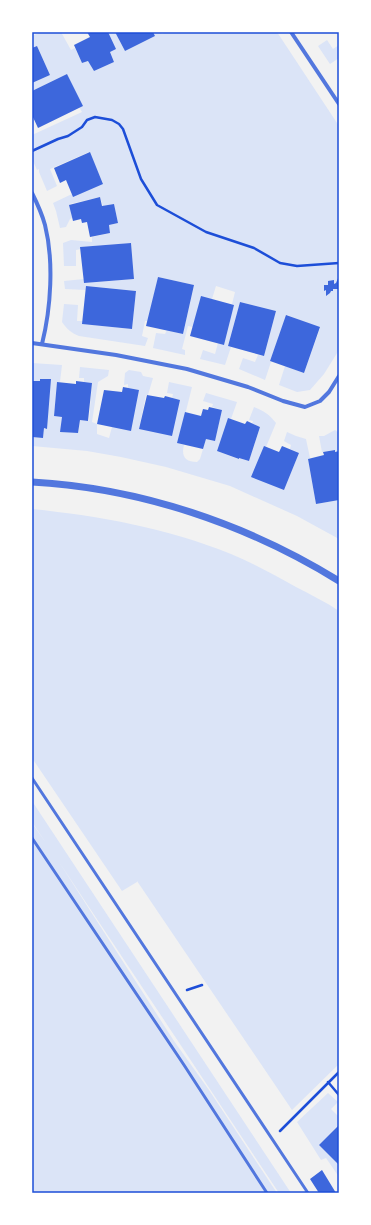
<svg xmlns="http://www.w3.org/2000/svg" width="371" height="1225" font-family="'Source Sans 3',sans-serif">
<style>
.green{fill:#dbe4f7}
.building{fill:#3d67dc}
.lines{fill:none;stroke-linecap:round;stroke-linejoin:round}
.path{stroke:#1d4ed8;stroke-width:2.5}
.service{stroke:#5277de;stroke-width:3}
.minor{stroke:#5277de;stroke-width:4}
.tertiary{stroke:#5277de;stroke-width:7}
.neatline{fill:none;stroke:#1d4ed8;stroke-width:1.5}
</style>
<rect width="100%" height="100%" fill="#f2f2f2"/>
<path class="green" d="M41,32H61L71,50L75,48L82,63L89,61L94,71L114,62L110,52L108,32H115L125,51L155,36L154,32H160L162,34L166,32H277L339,126V350L324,374L310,390L297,392L279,385L285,366L304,373L320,328L287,315L270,361L271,362L265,380L239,369L243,358L255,362L258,355L264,356L276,311L240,302L228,346L231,347L225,365L200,359L203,350L215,354L218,343L224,345L234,305L232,304L235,292L216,286L212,299L193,327L188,326L182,349L185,350V355L153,348L156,333L165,334L167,330L183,334L194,285L158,277L148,321H145L142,336L148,338L145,346L79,336C71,333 67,329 62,322L64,304L78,305L77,321H83V324L132,329L136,291L87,286L86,290L65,289L64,281L84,279V283L134,279L131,243L81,247V249L76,250V266H64L63,243L71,240L92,242V237L110,233L109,225L118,223L114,204L103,206L100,197L70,204L72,218L70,219L66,227L60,228L56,211L53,203L72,194L103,183L89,152L50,169L57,186L47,191L39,172V169L37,170L32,159V135L82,112L79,107L82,106L67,74L32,91V83L50,75L37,46L32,48V36Z
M327,40L333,49L339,45V58L330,64L318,46Z
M32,363L62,365L60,382H57L54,416L62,417L61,432L78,433L80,420L89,421L92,383L84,382V378H79L80,367L109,370L108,376L98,382L92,422L97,424V434L109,438L112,427L139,390L128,388V384L124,385L125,373L129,370L141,372L143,376L153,378L148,395H146L139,429L180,400L172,398L173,394L167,393L169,382L192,387L178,443L184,445C181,456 185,462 197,462L200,459L206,439L215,440L222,410L212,407L213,404L203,401L206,393L237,402L231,419H228L217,451L238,459L239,458L249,461L260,427L252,424L253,421L249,420L254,407C264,411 269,414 276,423L266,447L284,490L299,453L290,449L291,445L284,441L287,432L296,436L306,439L310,458L308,459L316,504L339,500V539L297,516L230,486L166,467L121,457L87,451L32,446V437L43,438L44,428L46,429L50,379H40V381H32Z
M335,430L339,433V451L335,452L334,450L322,452L319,436H324Z
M32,509C100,516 167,528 231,554C253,563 275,575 296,587C311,595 326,602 339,611V1064L292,1110L137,881V882L122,891L32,758Z
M32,801L291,1193H279L59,862L174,1041L209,1090L277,1193H32V823L46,843L32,822Z
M328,1093L338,1102L331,1109L339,1117V1124L319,1145L339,1164V1177L326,1158L321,1160L297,1122Z"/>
<path class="building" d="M87,32H108L116,49L110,52L114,62L94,71L88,61L82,63L74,45L90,37Z
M115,32H153L155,36L125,51Z
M37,46L50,75L32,83V48Z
M67,74L83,106L38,128L32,115V91Z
M90,152L103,184L73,197L66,180L60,183L54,168Z
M100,197L102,206L114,204L118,223L109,225L110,233L90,237L87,222L82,223L81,219L73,221L69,205Z
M131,243L134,279L84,283L80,247Z
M339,276V289H333V291H331L330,293L326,296V290L324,291V285H328V281L334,280V284L336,283Z
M158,277L194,285L183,334L146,326Z
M86,286L136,291L132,329L82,324Z
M201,296L234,305L224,345L190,336Z
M240,302L276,311L264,356L228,346Z
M286,315L320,327L304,373L270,361Z
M40,379H51L47,429L44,428L43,438L32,437V381H40Z
M76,381L92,383L88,421L80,420L78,433L60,432L62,417L54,416L57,382L76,384Z
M123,387L139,390L131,431L97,424L104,390L122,392Z
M147,395L164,398L165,396L180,400L172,436L139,429Z
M209,407L222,410L215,441L206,439L203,449L177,443L185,412L201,416L203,409L208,410Z
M228,418L245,424L247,421L260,427L249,461L239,458V459L217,451Z
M264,446L279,452L282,446L299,453L284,490L251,477Z
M335,450V452L339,451V500L316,504L308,459L324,455L323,452Z
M339,1125V1165L319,1145Z
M322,1170L336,1193H319L310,1179Z"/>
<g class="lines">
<path class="path" d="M32,151L58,139L68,136L82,127L87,120L95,117L112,120L119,124L123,129L141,179L157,205L206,232L254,248L280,263L297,266L339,263
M187,990L202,985
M328,1082L339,1095
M280,1131L339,1072"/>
<path class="service" d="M32,778L308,1193
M32,838L184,1065L267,1193"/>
<path class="minor" d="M291,32L339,104
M32,193C37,203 42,214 45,225C54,261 51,308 42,344
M32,343L116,355L187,369L248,387L283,401L305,407L320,401L329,392L339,376"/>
<path class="tertiary" d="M32,482C140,488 247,524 339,581"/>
</g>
<rect width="371" height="1225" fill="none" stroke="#ffffff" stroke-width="66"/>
<rect x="33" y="33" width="305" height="1159" class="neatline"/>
</svg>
